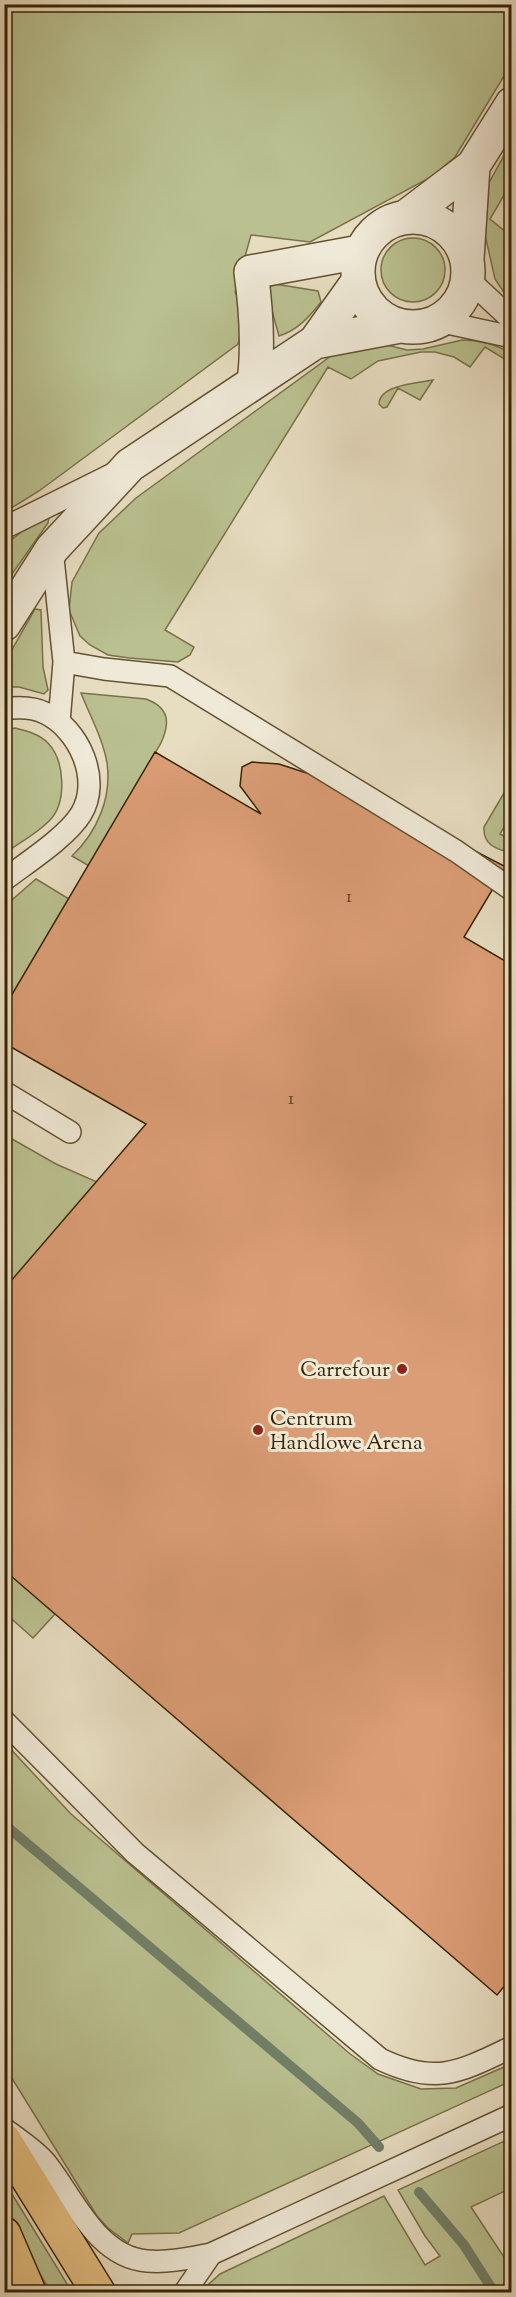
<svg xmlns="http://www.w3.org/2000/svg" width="516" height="2297" font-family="'Sorts Mill Goudy',serif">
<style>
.green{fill:#bac090;stroke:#7a7248;stroke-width:1.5}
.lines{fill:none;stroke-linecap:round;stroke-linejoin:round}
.stream{stroke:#727f68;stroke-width:10}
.building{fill:#db9d76;stroke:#3a2301;stroke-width:1.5}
.lane-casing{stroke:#655231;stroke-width:24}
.street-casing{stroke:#655231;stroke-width:36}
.primary-casing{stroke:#3a2301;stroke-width:36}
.lane{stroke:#efe9d7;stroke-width:21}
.street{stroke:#efe9d7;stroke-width:33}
.primary{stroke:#e4be80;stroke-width:33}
.poi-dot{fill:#8f2418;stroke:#efe9d7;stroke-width:2}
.labels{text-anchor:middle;stroke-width:6;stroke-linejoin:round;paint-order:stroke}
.number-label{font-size:18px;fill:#62421e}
.poi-label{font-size:21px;fill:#3a2301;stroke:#efe9d7;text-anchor:end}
</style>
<rect width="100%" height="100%" fill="#e7ddc1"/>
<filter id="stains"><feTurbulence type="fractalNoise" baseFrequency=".00333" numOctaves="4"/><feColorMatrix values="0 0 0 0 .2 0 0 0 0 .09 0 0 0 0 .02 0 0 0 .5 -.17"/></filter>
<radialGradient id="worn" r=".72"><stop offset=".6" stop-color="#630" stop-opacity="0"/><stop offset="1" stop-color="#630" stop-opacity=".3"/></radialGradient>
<path class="green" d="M4,5H503L509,14L511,39L504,76L455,157L433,176L310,242L251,235L235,292L246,315L238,344L39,491L5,512Z
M511,143V183L490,219L511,236L505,262L511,288V303L495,279L484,230L485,190Z
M381 270a32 32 0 1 1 64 0a32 32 0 1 1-64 0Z
M275,284L318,291L321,302C309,317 298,330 279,336L266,289Z
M462,340C480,340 495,344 511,353V363L485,347L470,367L454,357L435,352H421L378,361L351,379L328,367L165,630L194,647L190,655L178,662L129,658L108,655L90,645L80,636L69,610L72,582L99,533L136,498L331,356L383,344L407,350L423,349Z
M433,380L420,400L398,388L387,407L383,408L379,404C379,385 417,383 433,380Z
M49,517L48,523L5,584V545L35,521Z
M35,609L41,610L43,667L48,690L44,694L19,687H5V662Z
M81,693L146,699C170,708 170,723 161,743L89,866L72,856C97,832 112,798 107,763C103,739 90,716 81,693Z
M15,728C27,731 39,734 48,743C65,761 67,802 50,820C38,833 19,843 5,853V730Z
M511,781V815L500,834L511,840V851L509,852C495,849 483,844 484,827Z
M36,879L69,899L5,1008V906Z
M5,1135L56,1164L97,1182L5,1289Z
M5,1570L55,1614L33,1638L5,1613Z
M5,1743L71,1814L349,2053L378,2074L421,2089L456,2088L511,2064V2081L179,2233L132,2234L128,2243L108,2228L97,2216L5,2067Z
M511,2138V2188L471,2207L511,2268V2292H200L220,2274L384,2196L425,2265L440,2256L425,2236L398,2190Z
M4,2181L72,2292H51L5,2217Z"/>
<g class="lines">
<path class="stream" d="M4,1824L358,2123L379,2147
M419,2192L464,2245L494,2292"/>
</g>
<path class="building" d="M155,752L261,814L240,786L242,767L252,762L279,764L331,781L446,836L506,867L464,937L512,965V1977L497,1995L4,1570V1289L146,1124L4,1043V1008Z"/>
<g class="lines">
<defs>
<path id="lane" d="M468,279L512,320
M438,321L512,337
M4,528L113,474
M52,549L64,662L59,722
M64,662L104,669L170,676L456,851L512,890
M4,709C17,707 33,707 45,713C79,729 102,780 81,814C67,837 26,863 4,880
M4,1092L70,1132
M4,1721L135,1853L380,2059C436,2086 460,2072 512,2047
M6,2130C19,2140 35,2150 45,2162C73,2196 96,2257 147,2261C168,2263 190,2258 211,2254L512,2115
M185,2292L211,2254"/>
<path id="street" d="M407,216L473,166L512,104
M358 272a55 55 0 1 1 110 0a55 55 0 1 1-110 0Z
M467,259L473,166
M315,342L400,326
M254,382C259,345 256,308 251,272L360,252
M4,624L52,549L130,465L315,342L357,283"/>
<path id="primary" d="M4,2140L98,2292
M4,2234L29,2292"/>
</defs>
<use href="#lane" class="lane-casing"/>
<use href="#street" class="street-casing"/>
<use href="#primary" class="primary-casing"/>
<use href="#lane" class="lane"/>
<use href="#street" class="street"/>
<use href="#primary" class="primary"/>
</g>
<g class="poi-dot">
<circle cx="402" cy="1369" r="6"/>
<circle cx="258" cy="1430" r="6"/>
</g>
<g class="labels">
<g class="number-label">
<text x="349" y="902">1</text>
<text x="291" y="1104">1</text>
</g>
<g class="poi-label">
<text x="390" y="1376">Carrefour</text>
<text x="270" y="1425" text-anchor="start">Centrum<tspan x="270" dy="24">Handlowe Arena</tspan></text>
</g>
</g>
<rect width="516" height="2297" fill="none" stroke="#e7ddc1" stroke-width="24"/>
<rect x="6" y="6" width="504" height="2285" fill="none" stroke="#3a2301" stroke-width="3"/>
<rect x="12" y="12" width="492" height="2273" fill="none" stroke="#3a2301" stroke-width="1.5"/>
<rect width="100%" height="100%" filter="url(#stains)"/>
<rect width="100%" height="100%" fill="url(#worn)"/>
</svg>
